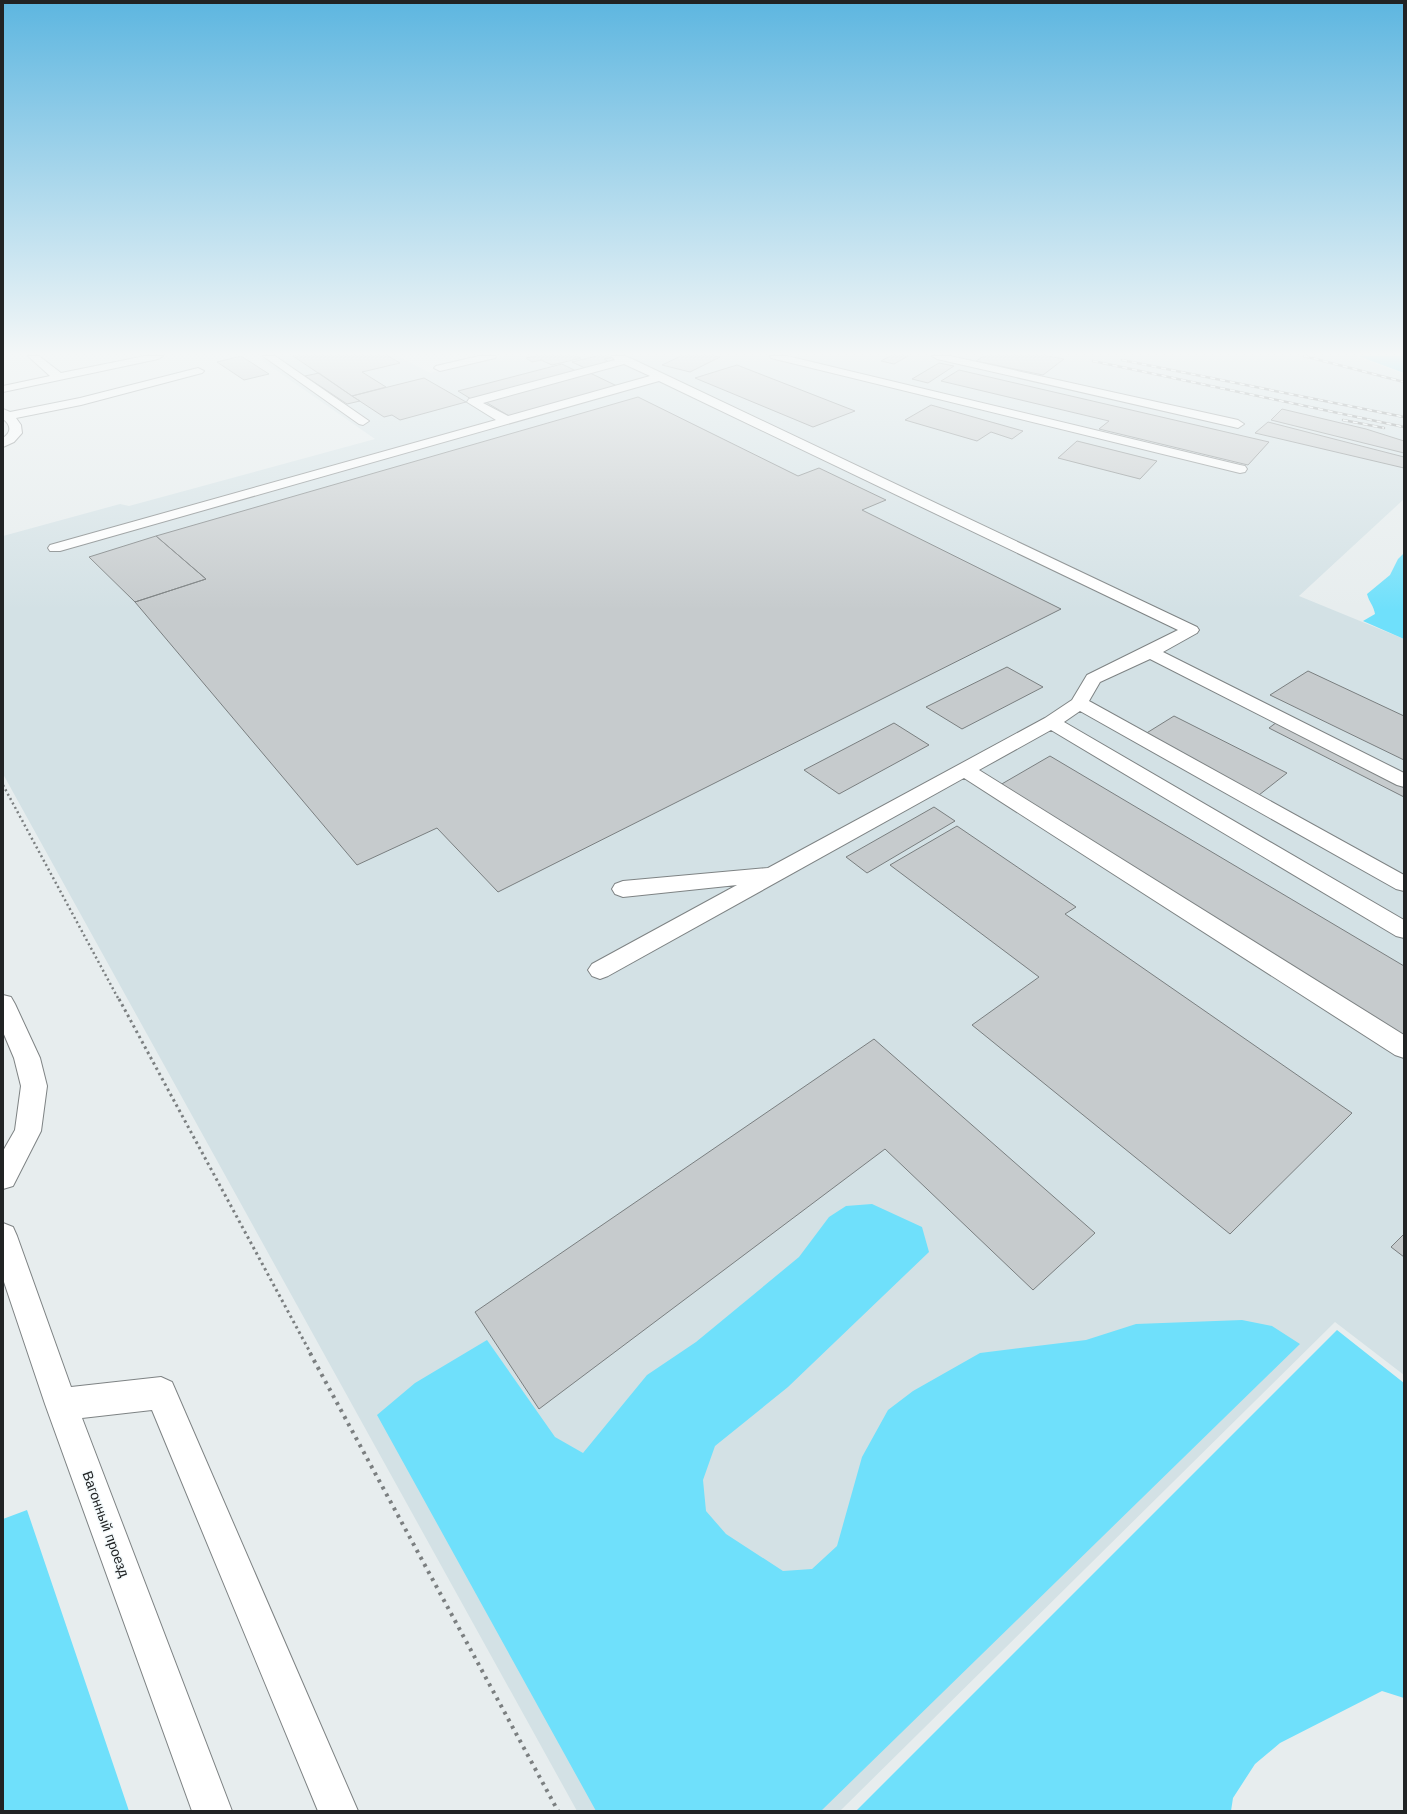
<svg xmlns="http://www.w3.org/2000/svg" width="1407" height="1814" font-family="Arial,sans-serif">
<style>
.built{fill:#d3e1e5}
.green{fill:#6fe0fb}
.building{fill:#c6cbcd;stroke:#7a7f80}
.lines{fill:none;stroke-linecap:round;stroke-linejoin:round}
.minor-casing{stroke:#7e8384;stroke-width:2}
.path-far2{stroke:#7b7f80;stroke-width:2.5;stroke-dasharray:2 3;stroke-linecap:butt}
.path-far1{stroke:#7b7f80;stroke-width:3;stroke-dasharray:2.5 3.5;stroke-linecap:butt}
.path{stroke:#7b7f80;stroke-width:4;stroke-dasharray:3 5;stroke-linecap:butt}
.minor{fill:#fff;fill-rule:evenodd}
.rail-casing{stroke:#7e8283;stroke-width:2.5}
.rail{stroke:#f4fafc;stroke-width:1.5;stroke-dasharray:5;stroke-linecap:butt}
.labels{text-anchor:middle;stroke-width:3;stroke-linejoin:round;paint-order:stroke}
.near-street-label{font-size:14px;fill:#212324;stroke:#f4fafc}
</style>
<rect width="100%" height="100%" fill="#e7edee"/>
<path class="built" d="M273,356H398L430,373L505,356H1355L1404,374V499L1299,596L1404,639V1375L1335,1322L840,1811H577L3,774V536L120,504L129,506L375,439L260,359Z"/>
<path class="green" d="M1358,356H1404V373Z
M1404,553V639L1363,621L1375,614C1374,606 1369,602 1367,594L1390,575L1398,559Z
M872,1204L922,1227L929,1252L788,1387L715,1446L703,1480L706,1511L726,1534L783,1571L812,1569L837,1546L862,1457L888,1410L913,1391L980,1353L1086,1340L1136,1324L1242,1320L1272,1326L1300,1344L821,1811H596L377,1415L415,1383L487,1340L555,1437L583,1453L647,1375L696,1342L799,1257L829,1217L846,1206Z
M1337,1330L1404,1383V1698L1382,1691L1280,1743L1255,1764L1233,1798L1231,1811H856Z
M27,1510L129,1811H3V1519Z"/>
<path class="building" d="M241,356L269,374L244,380L217,362Z
M293,356H388L400,363L362,372L386,387L352,396Z
M536,356H576L581,358L552,365L541,360L532,362L526,358Z
M597,356H607L611,358L604,359L609,362L585,368L572,362Z
M681,356H714L720,357L690,372L662,365Z
M890,356H908L894,364L881,361Z
M984,356H1048L1064,359L1043,375L976,361Z
M939,363L954,366L928,383L912,379Z
M562,364L576,371L471,399L458,391Z
M737,365L855,411L813,427L695,378Z
M959,370L1269,442L1248,465L1099,429L1109,421L941,381Z
M319,373L352,396L360,401L347,404L305,376Z
M590,373L617,386L509,416L484,401Z
M424,378L466,402L400,420L392,415L384,417L352,396Z
M638,397L798,476L819,468L886,500L862,510L1061,609L498,892L437,828L357,865L135,602L206,579L156,536Z
M931,405L1023,431L1012,439L991,432L977,441L905,420Z
M1282,409L1366,429L1404,441V453L1271,420Z
M1268,422L1404,457V468L1255,433Z
M1077,441L1157,461L1140,479L1058,458Z
M156,536L206,579L135,602L89,557Z
M1007,667L1043,687L962,729L926,707Z
M1308,671L1404,716V760L1270,695Z
M1174,716L1287,773L1259,795L1145,734Z
M1277,722L1404,786V797L1269,728Z
M894,723L929,745L839,794L804,770Z
M1050,756L1404,966V1042L1000,785Z
M934,807L955,821L867,873L846,857Z
M957,826L1076,907L1065,914L1352,1113L1230,1234L972,1025L1039,977L890,865Z
M874,1039L1095,1233L1033,1290L885,1149L539,1409L475,1312Z
M1404,1234V1257L1391,1247Z"/>
<g class="lines">
<defs>
<path id="minor" d="M28,356H39L61,373L145,356H163L158,359L3,392V386L50,376Z
M263,356H275L369,421L363,425L359,424Z
M479,356H496L495,358L440,371L434,368L436,366Z
M611,356H624L630,358L1197,627L1199,630L1197,633L1163,652L1404,773V787L1397,785L1150,659L1100,682L1089,701L1404,875V891L1396,889L1080,711L1064,722L1404,920V938L1396,936L1051,730L979,770L1404,1035V1058L1395,1055L964,778L608,976L600,979L592,976L588,970L592,964L737,885L623,897L615,894L612,889L615,884L623,881L768,868L1045,718L1072,700L1087,675L1178,630L659,381L60,551H50L48,548L50,545L496,420L467,402L469,399L615,360ZM624,364L650,376L508,416L483,403Z
M770,356H787L1240,465L1245,466L1247,469L1245,472L1240,473L771,358Z
M932,356H950L1238,420L1244,424L1238,428L937,359Z
M198,368L204,371L202,373L81,405L16,418L21,425L22,433L14,442L3,447V438C12,432 11,425 3,419V409L10,412L80,398Z
M3,995L11,997L15,1004L40,1058L47,1086L41,1131L13,1186L3,1189V1151L15,1130L21,1086L14,1058L3,1032Z
M3,1223L13,1227L17,1236L71,1387L161,1377L172,1382L358,1811H318L152,1410L82,1418L232,1811H192L45,1404L3,1279Z"/>
</defs>
<use href="#minor" class="minor-casing"/>
<path class="path-far2" d="M3,785L119,1000"/>
<path class="path-far1" d="M119,999L311,1354"/>
<path class="path" d="M310,1353L558,1811"/>
<use href="#minor" class="minor"/>
<defs>
<path id="rail" d="M1304,356L1404,382
M1122,360L1404,417
M1093,361L1404,427
M1343,420L1384,428"/>
</defs>
<use href="#rail" class="rail-casing"/>
<use href="#rail" class="rail"/>
</g>
<linearGradient id="sky" x2="0" y2="1"><stop stop-color="#5db6e0"/><stop offset="0.58" stop-color="#f4f7f7"/><stop offset="1" stop-color="#f4f7f7" stop-opacity="0"/></linearGradient>
<rect width="1407" height="610" fill="url(#sky)"/>
<g class="labels">
<g class="near-street-label">
<text transform="translate(106 1524) rotate(70)" y="5">Вагонный проезд</text>
</g>
</g>
<rect width="1407" height="1814" fill="none" stroke="#212324" stroke-width="8"/>
</svg>
